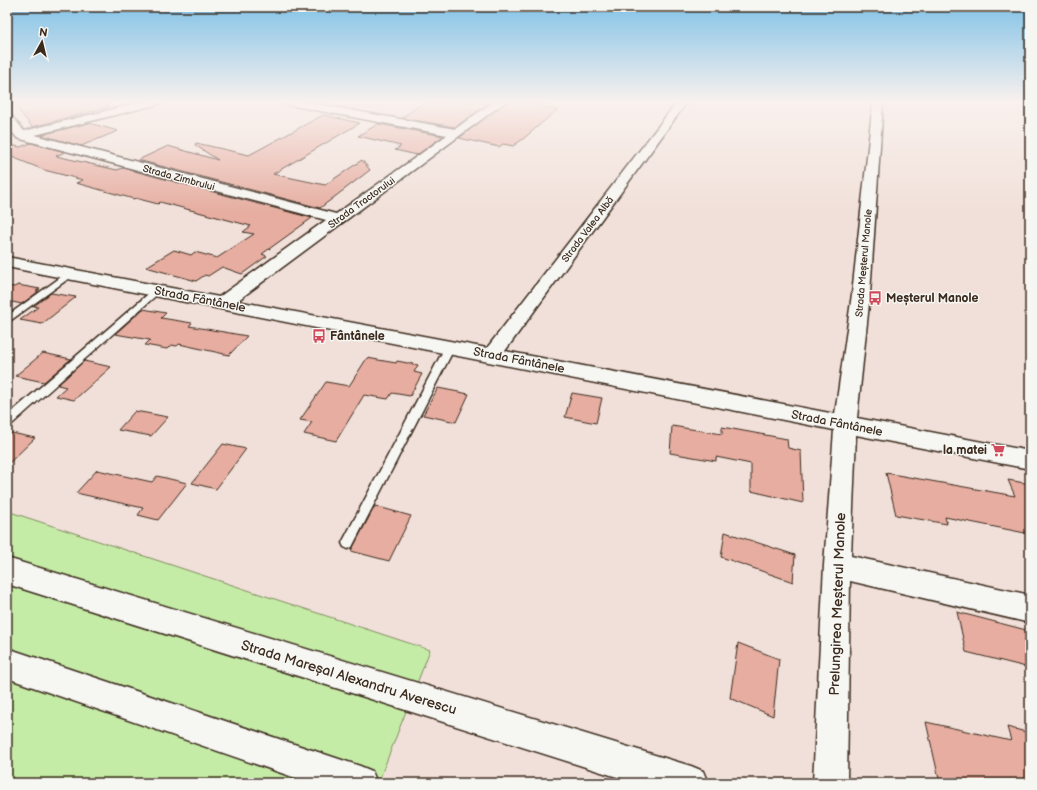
<svg xmlns="http://www.w3.org/2000/svg" width="1037" height="790" font-family="'Balsamiq Sans',sans-serif">
<style>
.green{fill:#c5eca6;stroke:#808b62}
.building{fill:#e6ada0;stroke:#3b2a1e}
.lines{fill:none;stroke-linecap:round;stroke-linejoin:round}
.lane-casing{stroke:#3b2a1e;stroke-width:3}
.street-casing{stroke:#3b2a1e;stroke-width:3}
.lane{fill:#f6f6f2;fill-rule:evenodd}
.street{fill:#f6f6f2;fill-rule:evenodd}
.labels{text-anchor:middle;stroke-width:3;stroke-linejoin:round;paint-order:stroke}
.far-street-label{font-size:10px;fill:#3b2a1e;stroke:#f6f6f2}
.poi-label{font-size:12px;font-weight:bold;fill:#3b2a1e;stroke:#f6f6f2;text-anchor:start}
.street-label{font-size:12px;fill:#3b2a1e;stroke:#f6f6f2}
.near-street-label{font-size:14px;fill:#3b2a1e;stroke:#f6f6f2}
</style>
<rect width="100%" height="100%" fill="#f1e0d9"/>
<filter id="ink" filterUnits="userSpaceOnUse"><feTurbulence type="fractalNoise" baseFrequency=".025" numOctaves="2"/><feDisplacementMap in="SourceGraphic" scale="8" xChannelSelector="R" yChannelSelector="G"/><feConvolveMatrix kernelMatrix="1 2 1 2 8 2 1 2 1" color-interpolation-filters="sRGB"/></filter>
<g filter="url(#ink)">
<path class="green" d="M7,511L430,650L378,783H7Z"/>
<path class="building" d="M12,102H108L109,107L32,127Z
M425,102H491L455,127L401,118Z
M506,102H549L542,107L557,110L523,139L513,146L503,144L499,147L459,138Z
M323,115L360,123L273,174L325,185L362,160L370,170L320,208L138,160L168,146L218,160L195,145L196,143L249,155Z
M89,123L118,131L81,146L41,135Z
M378,124L443,136L417,155L395,150L401,146L358,136Z
M31,143L65,152L56,156L117,170L123,168L312,218L262,254L267,256L242,274L222,267L208,276L205,275L196,281L146,267L174,250L191,255L195,252L217,258L254,234L243,232L251,226L160,202L158,204L135,198L134,199L76,183L83,180L44,170L7,155V144L20,147Z
M18,285L40,289L36,291H39L22,304L7,301V286L14,287Z
M51,293L76,297L42,324L20,320L38,307L34,306Z
M143,309L166,313L161,318L192,323L189,326L247,336L229,355L179,344L177,346L171,345L167,349L145,345L150,340L115,334Z
M43,353L71,359L44,382L15,376Z
M367,358L396,363L397,361L418,365L414,372L422,374L410,396L392,393L388,399L364,395L336,441L304,434L312,422L300,420L326,382L349,386Z
M84,361L111,367L74,400L56,396L66,387L58,385Z
M438,388L469,394L456,422L423,415Z
M572,393L602,398L596,423L565,417Z
M135,411L168,417L151,436L118,430Z
M672,426L722,434V427L787,439L788,448L801,451L803,503L751,491V464L716,457V461L670,453Z
M7,432L35,438L7,465Z
M223,444L246,449L216,489L192,483Z
M97,470L152,482L157,476L187,483L158,520L138,515L143,508L76,493Z
M886,473L1015,496L1008,480L1030,484V534L945,517L947,524L896,515Z
M375,506L411,516L389,561L351,551Z
M725,532L795,555L793,582L721,557Z
M957,612L1030,631V668L966,652Z
M738,643L779,659L773,716L730,698Z
M926,722L1011,741L1007,727L1030,733V783H940Z"/>
<g class="lines">
<defs>
<path id="lane" d="M68,272H71L75,274L7,323V316Z
M154,289H160L161,291L11,425L7,426V416Z
M450,344L455,347L352,547L348,549L344,547L342,543L344,539L445,347Z"/>
<path id="street" d="M142,102H160L159,104L35,135L336,214L447,135L289,105L285,104L284,102H306L455,129L493,102H505L237,301L487,348L677,102H687L505,351L835,414L852,294L873,102H883L870,294L857,418L1030,451V469L856,435L851,556L1030,595V623L850,581L847,783H813L824,565L834,430L7,267V257L219,297L326,220L17,138L7,125V114L11,115L24,131Z
M7,558L691,766L703,771L708,783H636L7,584Z
M7,648L360,766L372,771L377,783H310L7,678Z"/>
</defs>
<use href="#lane" class="lane-casing"/>
<use href="#street" class="street-casing"/>
<use href="#lane" class="lane"/>
<use href="#street" class="street"/>
</g>
</g>
<linearGradient id="sky" x2="0" y2="1"><stop stop-color="#81c2e7"/><stop offset="0.48" stop-color="#f9f1ee"/><stop offset="1" stop-color="#f9f1ee" stop-opacity="0"/></linearGradient>
<rect width="1037" height="213" fill="url(#sky)"/>
<defs>
<symbol id="bus-bare" viewBox="-9 -9 18 18"><path d="M-5-6H5V4H4V6H2V4H-2V6H-4V4H-5ZM-3.5-4V0h7V-4ZM-3.5 1.2v1.5H-2V1.2ZM2 1.2v1.5H3.5V1.2Z" fill="#d1495b" stroke="#f6f6f2" stroke-width="2.5" paint-order="stroke"/></symbol>
<symbol id="supermarket-bare" viewBox="-9 -9 18 18"><path d="M-6-5.5h2.5l.6 2H6L4.5 2H-2.5L-4.4-4H-6ZM-1.5 3.2a1.3 1.3 0 1 0 .1 0ZM3 3.2a1.3 1.3 0 1 0 .1 0Z" fill="#d1495b" stroke="#f6f6f2" stroke-width="2.5" paint-order="stroke"/></symbol>
</defs>
<g fill-rule="evenodd">
<use href="#bus-bare" x="865" y="288" width="20" height="20"/>
<use href="#bus-bare" x="309" y="326" width="20" height="20"/>
<use href="#supermarket-bare" x="988" y="440" width="20" height="20"/>
</g>
<g class="labels">
<g class="far-street-label">
<text transform="translate(179 177) rotate(15)" y="4">Strada Zimbrului</text>
<text transform="translate(361 202) rotate(-36)" y="4">Strada Tractorului</text>
<text transform="translate(587 229) rotate(-53)" y="4">Strada Valea Albă</text>
<text transform="translate(863 263) rotate(-85)" y="4">Strada Meșterul Manole</text>
</g>
<g class="poi-label">
<text x="886" y="302">Meșterul Manole</text>
<text x="330" y="340">Fântânele</text>
<text x="987" y="454" text-anchor="end">la matei</text>
</g>
<g class="street-label">
<text transform="translate(200 299) rotate(11)" y="4">Strada Fântânele</text>
<text transform="translate(519 360) rotate(11)" y="4">Strada Fântânele</text>
<text transform="translate(837 423) rotate(11)" y="4">Strada Fântânele</text>
</g>
<g class="near-street-label">
<text transform="translate(837 604) rotate(-88)" y="5">Prelungirea Meșterul Manole</text>
<text transform="translate(349 677) rotate(17)" y="5">Strada Mareșal Alexandru Averescu</text>
</g>
</g>
<rect width="1037" height="790" fill="none" stroke="#f6f6f2" stroke-width="24"/>
<rect x="12" y="12" width="1013" height="766" fill="none" stroke="#3b2a1e" stroke-width="1.5" filter="url(#ink)"/>
<g transform="translate(42 42) rotate(8)" stroke="#f6f6f2" stroke-width="3" paint-order="stroke">
<path d="M0-3L7 15L0 10L-7 15Z" fill="#3b2a1e"/>
<text y="-6" font-size="11" font-weight="bold" text-anchor="middle" fill="#3b2a1e">N</text>
</g>
</svg>
